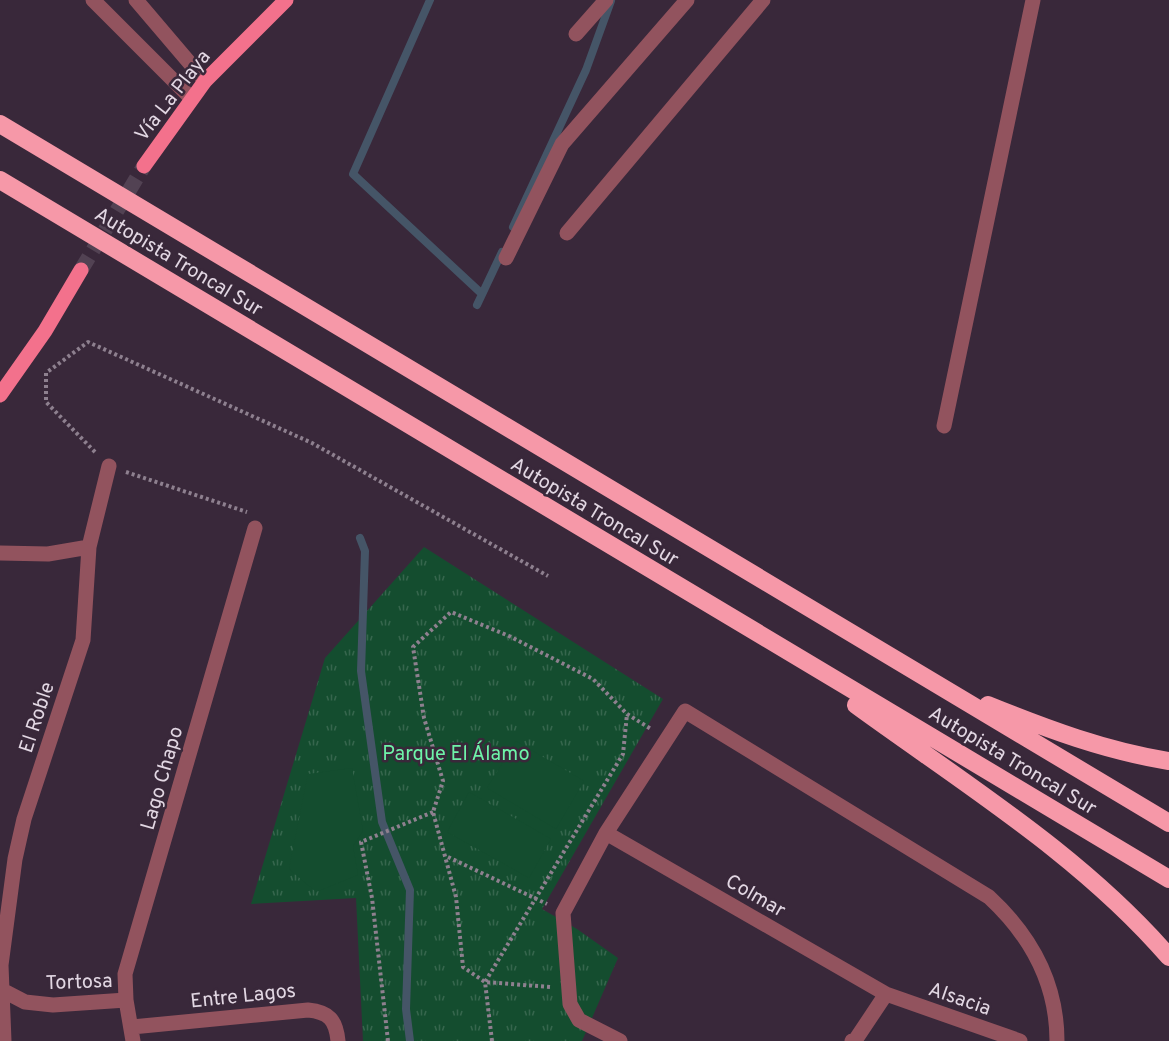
<svg xmlns="http://www.w3.org/2000/svg" width="1169" height="1041" font-family="Overpass,sans-serif">
<style>
.grass{fill:url(#grass-tufts)}
.pitch{fill:#144d2f}
.lines{fill:none;stroke-linecap:round;stroke-linejoin:round}
.stream{stroke:#455567;stroke-width:8}
.major-tunnel{stroke:#524253;stroke-width:15;stroke-dasharray:15 8;stroke-linecap:butt}
.path{stroke:#8e808f;stroke-width:4;stroke-dasharray:3 3;stroke-linecap:butt}
.minor{stroke:#92535e;stroke-width:15}
.major{stroke:#f3718c;stroke-width:15}
.highway{stroke:#f698a8;stroke-width:18}
.labels{text-anchor:middle;stroke-width:5;stroke-linejoin:round;paint-order:stroke}
.street-label{font-size:20px;fill:#e2d7e3;stroke:#39283a}
.park-label{font-size:20px;fill:#6ef4a9;stroke:#39283a}
</style>
<defs>
<pattern id="grass-tufts" width="24" height="20" patternUnits="userSpaceOnUse" patternTransform="scale(1.5)"><rect width="24" height="20" fill="#144d2f"/><path d="M3 7l-1-3M5 7V3M7 7l1-3M15 17l-1-3M17 17v-4M19 17l1-3" fill="none" stroke="#36664d"/></pattern>
</defs>
<rect width="100%" height="100%" fill="#39283a"/>
<path class="grass" d="M424,547L663,699L542,909L577,929L618,958L582,1041H363L356,898L251,904L325,658Z"/>
<path class="pitch" d="M516,741L584,781L556,829L487,788Z
M352,768L363,831L353,846L358,875L316,892L289,869L308,774Z
M469,792L551,839L529,878L447,832Z"/>
<g class="lines">
<path class="stream" d="M430,0L353,174L482,294
M513,227L586,70L611,1
M477,305L502,252
M360,538L365,551L361,671L382,822L410,890L406,1009L410,1041"/>
<path class="major-tunnel" d="M81,270L144,166"/>
<path class="path" d="M95,452L46,402V373L88,342L312,443L548,576
M126,472L247,512
M448,857L547,904
M550,987L485,982L463,967L456,897L433,812L443,781L424,718L413,647L451,612L509,636L593,679L627,714L651,729
M388,1041L372,898L361,842L433,812
M492,1041L485,982L623,754L627,714"/>
<path class="minor" d="M93,0L191,98
M136,0L205,81
M576,34L606,0
M567,233L763,0
M506,258L562,144L687,0
M944,426L1033,0
M0,553L48,554L89,547L109,466
M606,833L886,994L1020,1041
M0,989L25,1002L53,1005L126,1000
M132,1027L308,1010C329,1012 336,1020 338,1041
M4,1041L1,965L15,859L24,819L83,640L89,547
M133,1041L126,1000L125,974L255,528
M620,1041L579,1020L570,1004L563,913L606,833L685,711L989,897C1030,935 1057,983 1057,1041
M852,1041L856,1039L886,994"/>
<path class="major" d="M144,166L205,81L286,0
M0,395L45,331L81,270"/>
<path class="highway" d="M0,124L1169,823
M0,180L1169,879
M856,705C963,783 1082,856 1169,957
M988,705C1047,729 1106,751 1169,761"/>
</g>
<g class="labels">
<g class="street-label">
<text transform="translate(172 95) rotate(-52)" y="7">Vía La Playa</text>
<text transform="translate(179 261) rotate(31)" y="7">Autopista Troncal Sur</text>
<text transform="translate(595 511) rotate(31)" y="7">Autopista Troncal Sur</text>
<text transform="translate(36 717) rotate(-72)" y="7">El Roble</text>
<text transform="translate(1013 760) rotate(31)" y="7">Autopista Troncal Sur</text>
<text transform="translate(161 778) rotate(-74)" y="7">Lago Chapo</text>
<text transform="translate(756 895) rotate(30)" y="7">Colmar</text>
<text transform="translate(79 981) rotate(-2)" y="7">Tortosa</text>
<text transform="translate(243 995) rotate(-6)" y="7">Entre Lagos</text>
<text transform="translate(960 998) rotate(19)" y="7">Alsacia</text>
</g>
<g class="park-label">
<text x="456" y="760">Parque El Álamo</text>
</g>
</g>
</svg>
